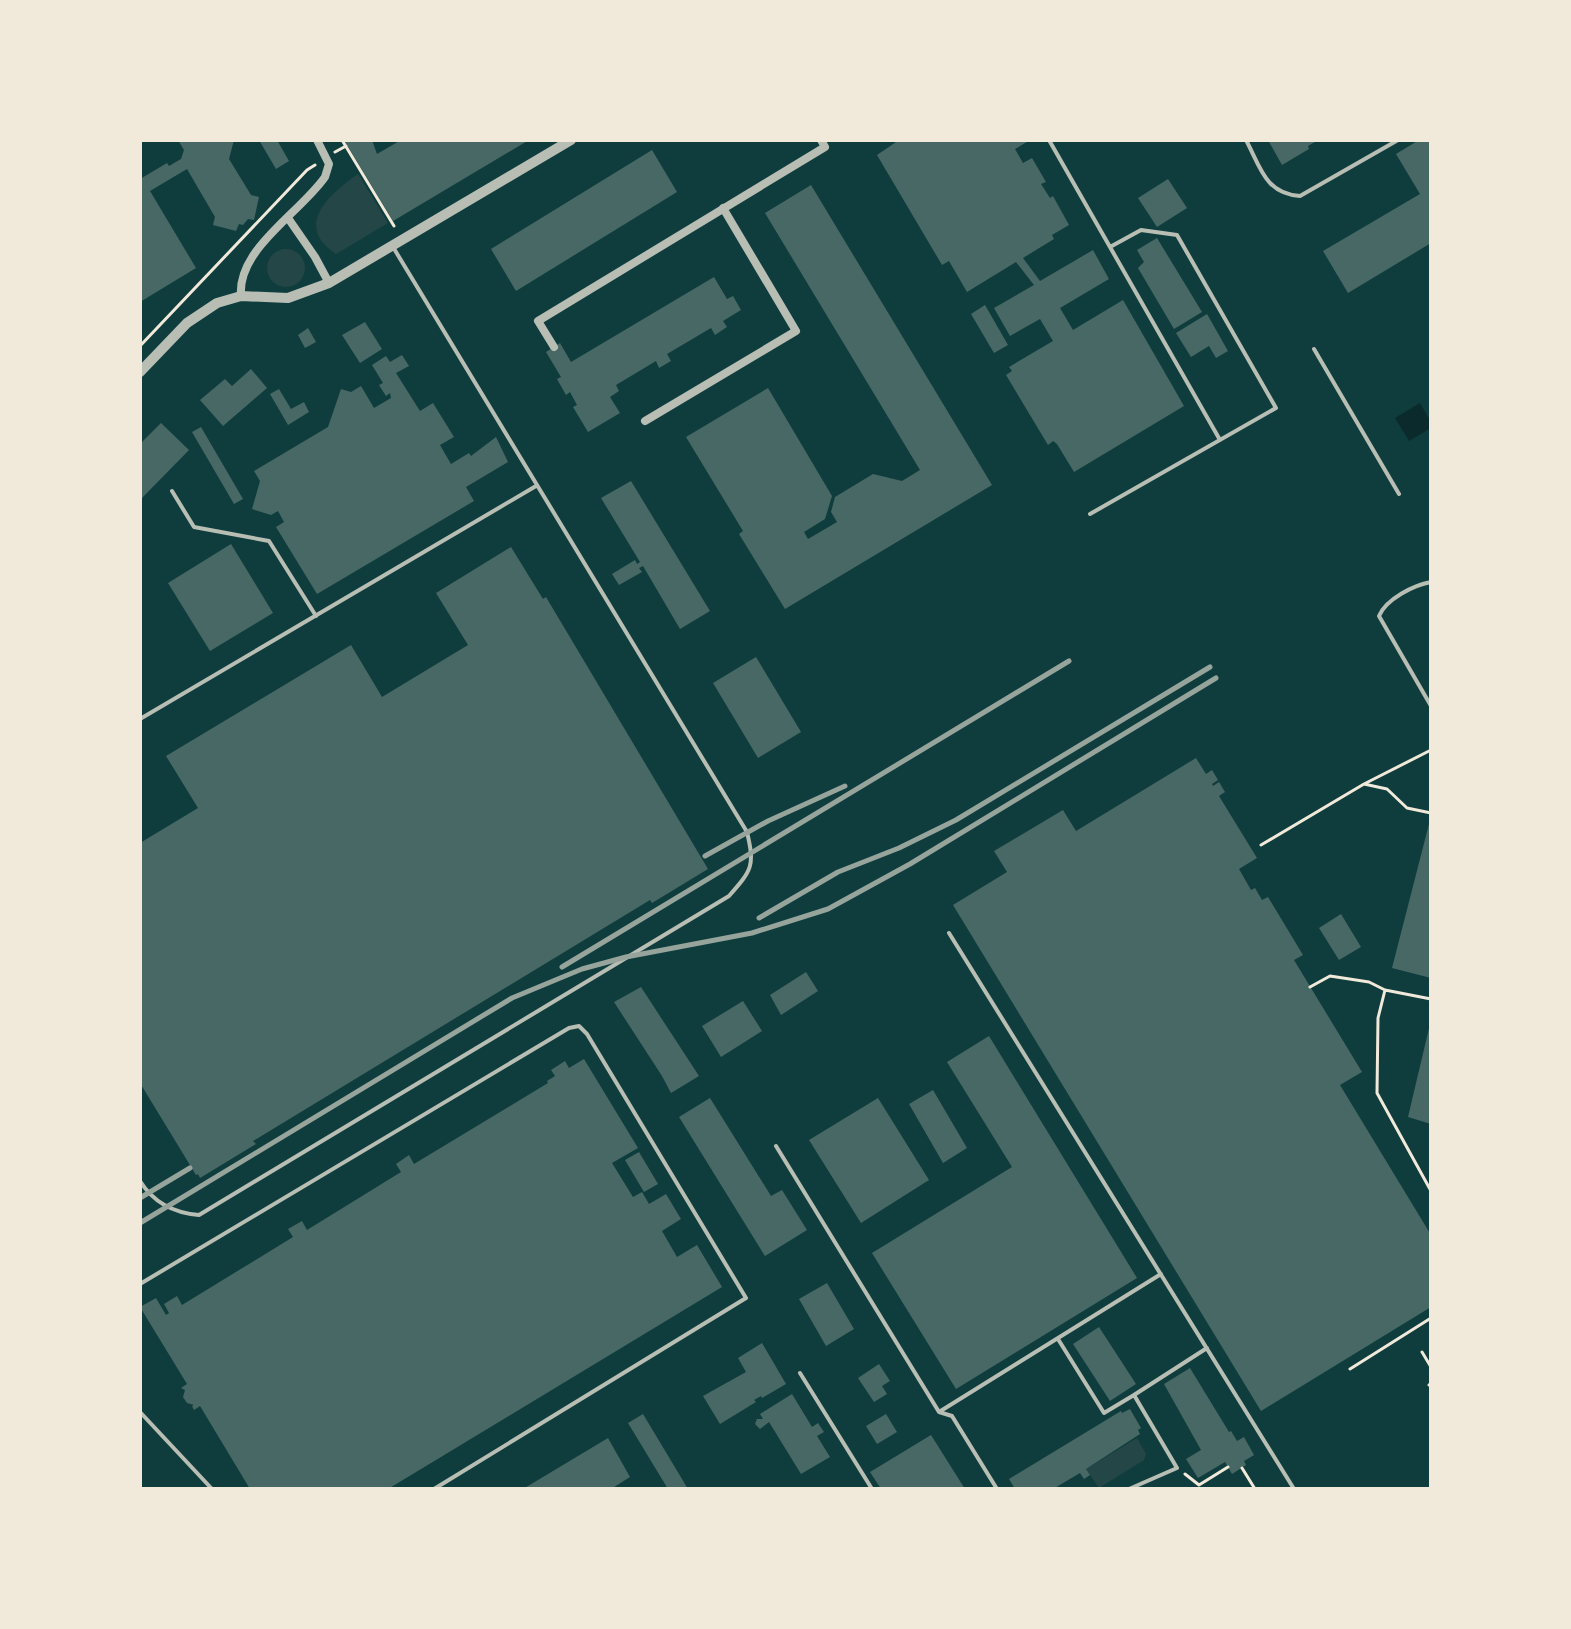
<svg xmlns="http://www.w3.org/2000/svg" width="1571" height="1629" font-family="Manrope,sans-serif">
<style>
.green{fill:#244646}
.water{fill:#0a2a2b}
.building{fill:#486865}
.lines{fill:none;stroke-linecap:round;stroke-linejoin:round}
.path{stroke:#f1e9da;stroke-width:3}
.service{stroke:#b8beb3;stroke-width:4}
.minor{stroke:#b8beb3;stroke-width:8}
.tertiary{stroke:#b8beb3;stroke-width:10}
.rail{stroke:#97a49c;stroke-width:5}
</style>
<rect width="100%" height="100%" fill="#0f3d3e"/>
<path class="green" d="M358,174L388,223L336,254C293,226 329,194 358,174Z
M267 268a19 19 0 1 1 38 0a19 19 0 1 1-38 0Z
M1137,1438L1146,1454L1144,1460L1099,1488L1086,1469Z"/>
<path class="water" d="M1420,403L1431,422V428L1409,441L1395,418Z"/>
<path class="building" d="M178,140H234L229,159L251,195L259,197L254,220L248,219L243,225L239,224L236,231L213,225L215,217L187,169L150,191L196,268L140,302V179L167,163L169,166L181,159L184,150Z
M259,140H277L289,161L276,169Z
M344,140H372L377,154L401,140H529L393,221Z
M899,140H1030L1015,149L1023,163L1032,158L1046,182L1041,184L1050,198L1053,196L1069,225L1052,235L1054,239L1023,258L1040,281L1093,250L1109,279L1060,308L1073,330L1123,300L1184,406L1074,472L1057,444L1053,441L1048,445L1006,375L1012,371L1009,367L1053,341L1040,319L1010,336L994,308L1034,285L1016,262L967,292L949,261L942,265L877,155Z
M1268,140H1318L1308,146L1309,149L1282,165Z
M1419,140H1431V243L1348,293L1323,251L1420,194L1396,154Z
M652,150L677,192L516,291L491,249Z
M1168,179L1187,208L1157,227L1138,198Z
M811,185L992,485L785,609L739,534L743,531L686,437L768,388L832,496L825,519L804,532L808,539L837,522L831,512L835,497L873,474L902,481L920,470L765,213Z
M1157,238L1202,312L1174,329L1138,268L1144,262L1137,250Z
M714,277L727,299L733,296L741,310L723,321L727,327L715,335L711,328L667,354L671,361L659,368L656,361L616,385L619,391L610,397L620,413L588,432L573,407L577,405L570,392L566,395L557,379L561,377L546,352L560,343L571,362Z
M985,305L1008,345L994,353L971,314Z
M1207,314L1228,351L1216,358L1209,346L1191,357L1176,333Z
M365,322L382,349L360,363L342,335Z
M308,328L316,342L305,348L298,335Z
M402,355L409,366L396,373L420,411L433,403L454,437L440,445L451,464L469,453L471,456L496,437L508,462L466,487L474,501L317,594L276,527L284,522L278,511L271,515L252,509L260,481L254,471L328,427L341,389L351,392L361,386L374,408L391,398L390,393L386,396L379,385L383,383L372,365L386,356L390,362Z
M251,369L267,388L223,426L200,400L225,379L232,386Z
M279,389L291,409L304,402L309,412L288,425L270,394Z
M161,423L189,450L142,498L140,496V444Z
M201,427L243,499L234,504L192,432Z
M631,481L710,611L680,629L643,566L639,568L642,572L619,585L612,574L635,560L637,564L640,562L601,498Z
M231,544L273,613L210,651L168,583Z
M511,547L543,599L546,597L708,869L652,903L650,900L253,1141L256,1144L200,1178L198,1174L196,1175L140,1083V843L198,808L166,756L351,645L382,697L468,645L436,593Z
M756,657L801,732L758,758L713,683Z
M1196,758L1206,774L1212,770L1218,780L1212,784L1213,786L1219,782L1225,792L1219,796L1257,858L1239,869L1251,890L1255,888L1262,900L1268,897L1303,955L1294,960L1362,1072L1340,1085L1431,1235V1307L1261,1411L953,905L1007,872L994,851L1063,810L1076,831Z
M1430,820H1431V978L1392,968Z
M1341,914L1361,947L1339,960L1319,928Z
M806,972L818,991L781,1015L770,995Z
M641,987L699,1076L671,1093L662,1076L614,1002Z
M743,1001L762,1031L721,1057L702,1026Z
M1430,1024L1431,1025V1124L1408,1117Z
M989,1036L1137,1278L956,1389L872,1253L1012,1167L947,1062Z
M584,1059L638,1148L612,1163L633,1197L642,1192L649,1204L666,1194L681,1219L662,1231L677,1257L697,1245L722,1287L388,1489H250L200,1406L194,1410L192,1406L194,1405L187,1403L183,1397L185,1390L181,1388L187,1384L140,1307L156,1298L166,1315L169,1313L164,1304L177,1296L182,1305L293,1237L288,1229L302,1221L307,1230L401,1172L396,1164L409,1155L414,1164L548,1083L547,1081L555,1076L551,1070L565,1061L569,1068Z
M933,1090L967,1148L943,1163L909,1104Z
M710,1098L771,1196L782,1190L807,1230L765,1256L679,1117Z
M878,1098L929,1180L861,1223L809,1140Z
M639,1152L658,1184L644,1192L625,1160Z
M827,1283L854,1329L826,1346L799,1299Z
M1099,1327L1136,1384L1110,1401L1073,1344Z
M762,1343L786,1384L762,1398L761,1396L754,1400L756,1402L720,1424L703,1396L746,1372L738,1358Z
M879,1364L890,1381L882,1386L887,1394L874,1402L858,1378Z
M1190,1368L1229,1432L1231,1431L1237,1441L1244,1437L1254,1455L1244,1461L1246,1465L1232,1474L1225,1462L1198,1478L1186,1459L1201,1450L1164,1384Z
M792,1394L812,1427L818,1423L824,1432L817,1436L830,1457L801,1474L769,1422L760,1429L755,1424L757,1419H763L760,1414Z
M1130,1409L1141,1428L1138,1430L1140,1434L1086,1469L1090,1475L1084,1479L1080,1473L1053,1489H1015L1009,1479L1121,1411L1122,1413Z
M643,1414L688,1489H668L628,1423Z
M886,1414L897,1432L877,1444L866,1426Z
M931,1435L965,1489H881L870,1472Z
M608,1438L630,1477L611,1489H523Z"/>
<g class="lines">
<path class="path" d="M342,140L394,226
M335,152L346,146
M140,346L307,170L315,165
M1364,784L1387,789L1407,808L1431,813
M1261,845L1364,784L1431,750
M1310,987L1330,976L1369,982L1385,990L1378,1018L1377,1093L1431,1191
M1385,990L1431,999
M1422,1352L1431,1367
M1350,1369L1431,1318
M1429,1385L1431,1383
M1242,1468L1255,1489
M1185,1474L1199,1485L1228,1467"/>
<path class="service" d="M1049,140L1220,440
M1246,140C1260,166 1265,194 1300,196L1398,140
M1314,349L1399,494
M172,491L194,527L269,541L316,616
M1090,514L1276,408L1177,235L1141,230L1110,247
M1431,582C1414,585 1386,599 1379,616L1431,706
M140,719L536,486
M949,933L1294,1489
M776,1146L939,1412L952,1416L997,1489
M140,1181C153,1202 174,1213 199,1215L729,896C752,870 755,866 747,832L393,247
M140,1284L569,1028L579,1026L587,1034L746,1298L434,1489
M1058,1339L1104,1413L1134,1395
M800,1373L872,1489
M140,1412L212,1489
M939,1412L1161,1274
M1129,1489L1177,1468L1134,1395L1207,1348"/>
<path class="minor" d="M288,218L315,257L329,283
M241,296C237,249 300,213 325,177L329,164L317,140
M554,347L538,321L825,147L821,140
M645,421L796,331L723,208"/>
<path class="tertiary" d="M140,372L187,323L217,303L241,296L288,298L329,283L571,140"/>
<path class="rail" d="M705,856L768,821L845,786
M759,918L838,872L899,848L956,820L1210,667
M562,967L1069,661
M140,1198L190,1168
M140,1223L512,998L582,969L626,957L752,933L828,909L910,864L1216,678"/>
</g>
<rect width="1571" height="1629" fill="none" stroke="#f1e9da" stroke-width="284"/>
</svg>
